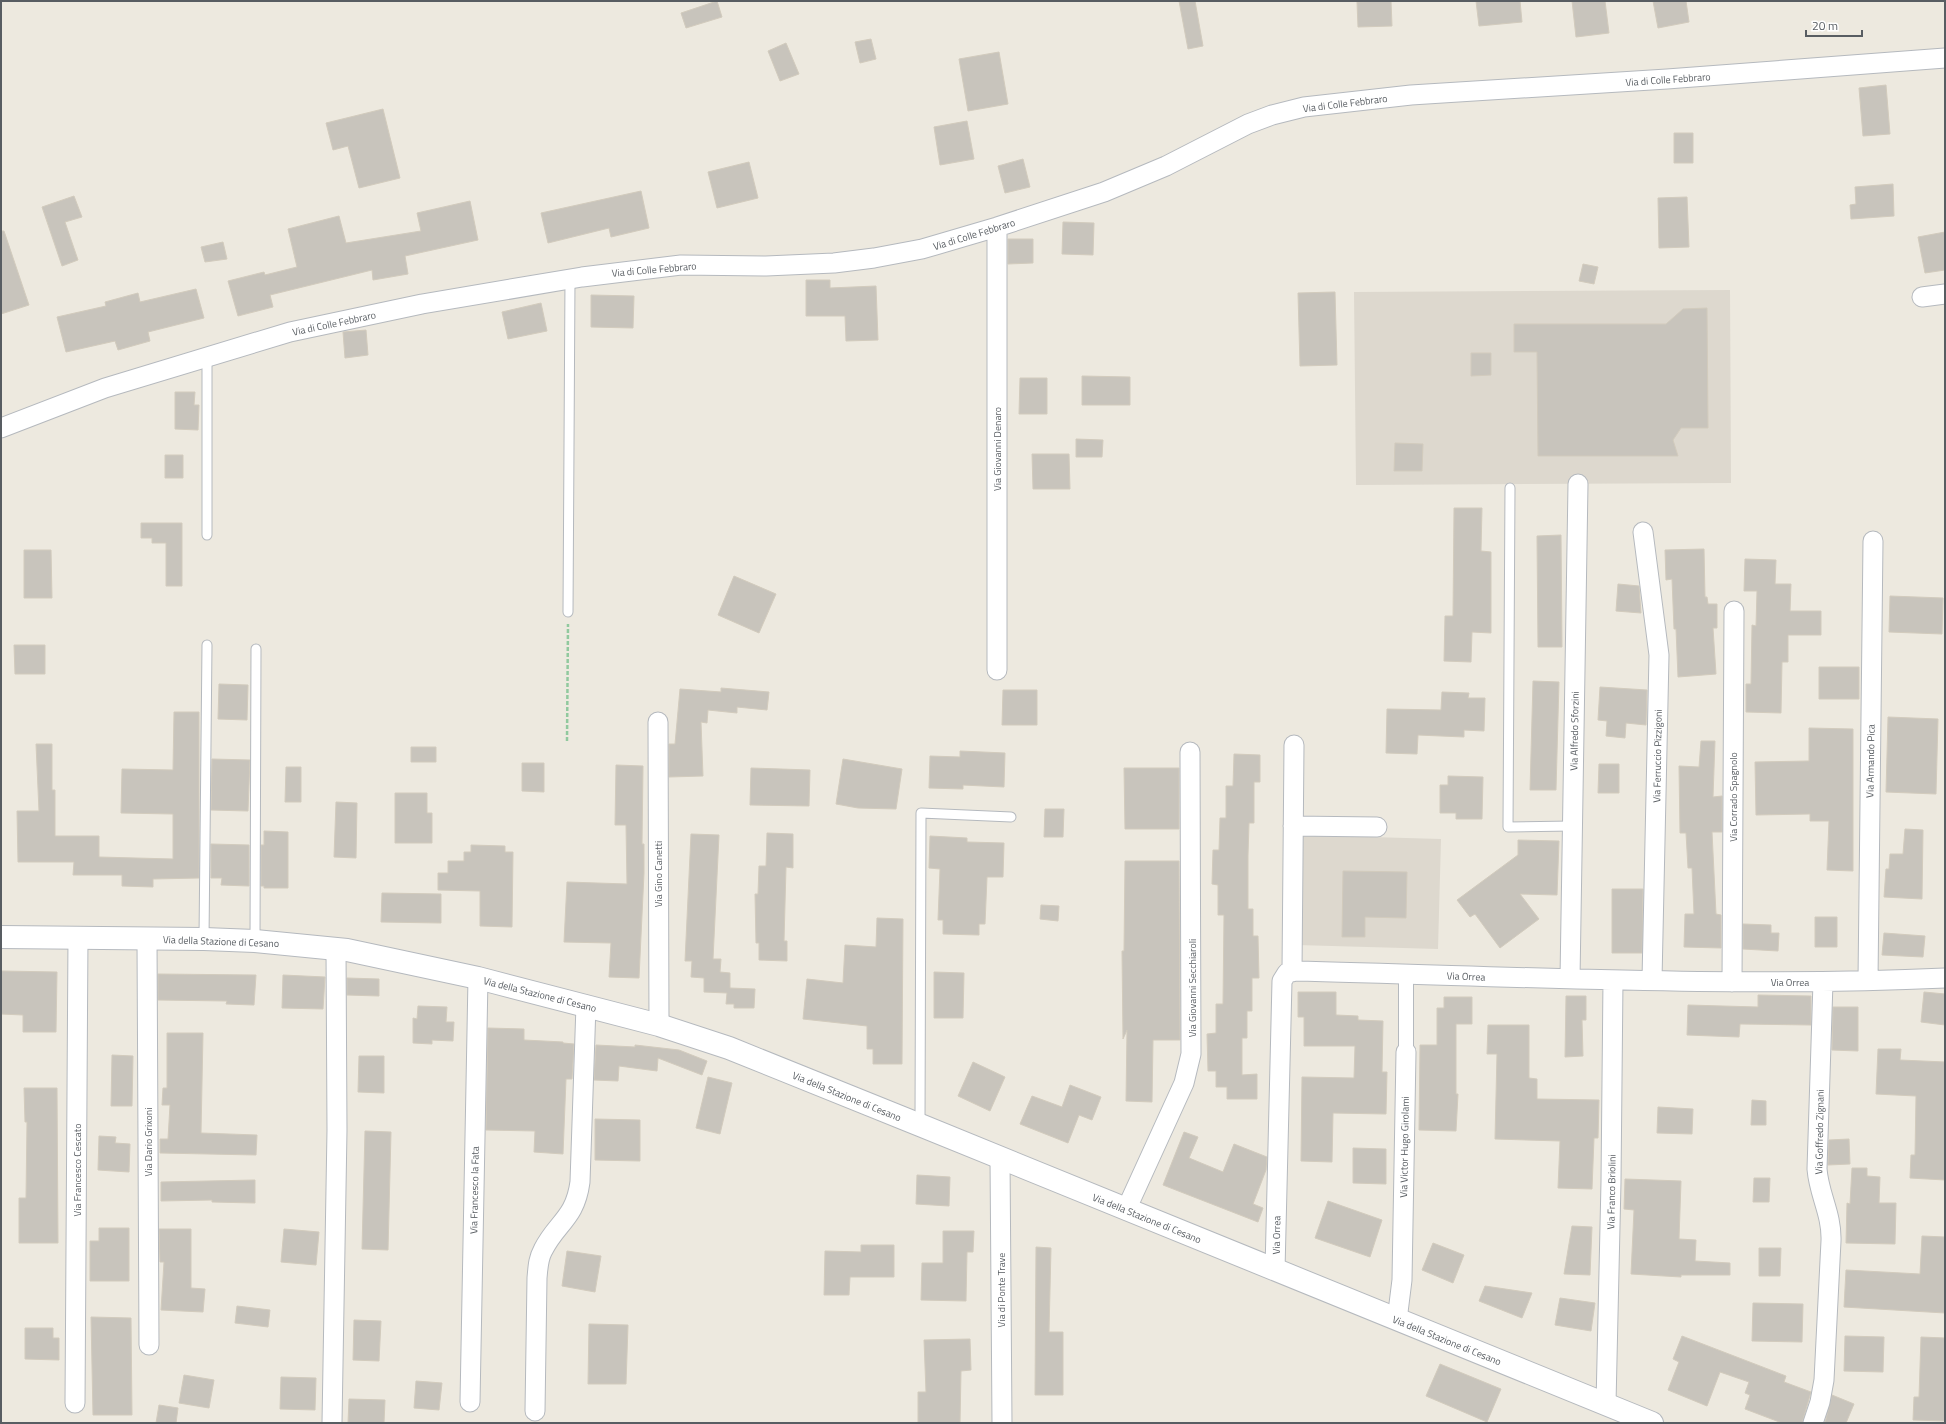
<svg xmlns="http://www.w3.org/2000/svg" width="1946" height="1424" font-family="'Titillium Web',sans-serif">
<style>
.education{fill:#ddd8ce}
.building{fill:#c8c4bc;stroke:#d2cbbd}
.lines{fill:none;stroke-linecap:round;stroke-linejoin:round}
.service-casing{stroke:#b5b9be;stroke-width:11}
.pedestrian-casing{stroke:#b5b9be;stroke-width:16}
.minor-casing{stroke:#b5b9be;stroke-width:21}
.tertiary-casing{stroke:#b5b9be;stroke-width:24}
.path{stroke:#91c99e;stroke-width:2.5;stroke-dasharray:4 2;stroke-linecap:butt}
.service{stroke:#fff;stroke-width:9}
.pedestrian{stroke:#fff;stroke-width:14}
.minor{stroke:#fff;stroke-width:19}
.tertiary{stroke:#fff;stroke-width:22}
.labels{text-anchor:middle;stroke-width:3;stroke-linejoin:round;paint-order:stroke}
.street-label{font-size:10px;fill:#585d62;stroke:#fff}
</style>
<rect width="100%" height="100%" fill="#ede9df"/>
<path class="education" d="M1730,290L1731,483L1356,485L1354,292Z
M1300,835L1441,839L1438,949L1297,945Z"/>
<path class="building" d="M717,1L722,17L686,28L681,13Z
M1179,1H1195L1203,46L1188,49Z
M1391,1L1392,26L1358,27L1357,2Z
M1476,1H1520L1522,22L1479,26Z
M1572,1H1605L1609,33L1576,37Z
M1653,1H1686L1689,22L1658,28Z
M871,39L876,59L860,63L855,42Z
M786,43L799,74L780,81L768,51Z
M999,52L1008,104L968,111L959,59Z
M1886,85L1890,134L1863,136L1859,88Z
M383,109L400,178L359,188L348,146L333,150L326,123Z
M967,121L974,159L940,165L934,127Z
M1674,133H1693V163H1674Z
M1023,159L1030,187L1005,193L998,166Z
M749,162L758,198L717,208L708,172Z
M1893,184L1894,216L1851,219L1850,205L1856,204L1855,187Z
M641,191L649,228L611,237L609,228L548,243L541,213Z
M74,196L82,217L65,222L78,260L62,266L42,207Z
M1687,197L1689,247L1659,248L1658,198Z
M470,201L478,240L405,256L408,274L373,280L372,270L270,295L273,307L238,316L228,281L264,272L265,275L297,267L288,229L339,216L346,243L421,231L417,213Z
M1063,222L1094,223L1093,255L1062,254Z
M1,231H4L29,305L1,314Z
M1945,232V270L1925,273L1918,237Z
M1008,239H1033V263L1008,264Z
M223,242L227,259L205,262L201,247Z
M1583,264L1598,267L1594,284L1579,281Z
M806,280H830V288L876,286L878,340L846,341L845,316H806Z
M196,289L204,318L148,332L150,341L118,350L115,341L66,352L57,317L106,306L105,302L138,293L140,302Z
M1335,292L1337,365L1300,366L1298,293Z
M591,295L634,296L633,328L591,327Z
M541,303L547,331L508,339L502,312Z
M1707,308L1708,428H1681L1673,440L1678,456H1538L1537,352H1514V324H1666L1683,309Z
M366,330L368,355L345,358L343,332Z
M1471,353H1491V375L1471,376Z
M1082,376L1130,377V405H1082Z
M1020,378H1047V414H1019Z
M175,392H195L194,405H199L198,430L175,429Z
M1076,439L1103,440L1102,457H1076Z
M1395,443L1423,444L1422,471H1394Z
M1032,454H1069L1070,489H1033Z
M165,455H183V478H165Z
M1454,508H1482L1481,551L1491,552V633L1472,632L1471,662L1444,661L1445,616H1453Z
M141,523H182V586H166V543H152V538H141Z
M1561,535L1562,647H1538L1537,536Z
M1704,549L1705,597H1707L1708,604H1717V628H1713L1716,674L1678,677L1676,629H1674L1672,579L1666,580L1665,550Z
M24,550H51L52,598H24Z
M1745,559L1776,560L1775,584H1791L1790,611H1821V635H1788V662H1782L1781,713L1746,712V684H1751L1752,625L1756,626L1757,591H1744Z
M734,576L776,594L759,633L718,615Z
M1618,584L1639,586L1641,613L1616,611Z
M1890,596L1943,598L1942,634L1889,632Z
M14,645H45V674H15Z
M1819,667H1859V699H1819Z
M1533,681L1559,682L1556,790H1530Z
M219,684L248,685L247,720L218,719Z
M1600,687L1647,690L1646,725L1626,723L1625,738L1606,736L1607,721L1598,720Z
M721,688L769,692L767,710L737,707V713L708,710L707,723L701,722L703,776L669,777V744H675L680,689L721,692Z
M1003,690H1037V725H1002Z
M1442,692L1469,693L1468,698H1485L1484,731L1464,730V737L1418,735L1417,754L1386,753L1387,709L1441,710Z
M174,712H199V878L153,879V887L122,886V875H73L74,862H18L17,811H39L36,744H52V790H55V836H99V857L173,859V814L121,813L122,769L173,770Z
M1888,717L1938,719L1936,794L1886,792Z
M1809,728L1853,729V871L1827,870L1829,821H1810V814L1756,815L1755,762L1809,761Z
M1701,741H1715L1713,797L1722,796V832H1712L1716,914L1721,915V948L1684,947L1685,914H1694L1692,868H1688L1686,833H1680L1679,766L1699,767Z
M411,747H436V762H411Z
M960,751L1005,753L1004,787L963,785V789L929,788L930,756L960,757Z
M1234,754L1260,755V782H1254V823H1249L1248,855V909H1253V936H1258L1259,978H1252V1011H1247V1038H1242V1075L1257,1074V1099H1227V1087H1216V1071H1208L1207,1034L1216,1033V1004H1223L1224,915H1218V885L1212,884L1213,850H1219L1220,818H1226V786H1233Z
M212,759L250,760L248,811L211,810Z
M843,759L902,769L896,809L858,808L836,804Z
M522,763H544V792L522,791Z
M1599,764H1619V793H1598Z
M616,765L643,766L642,844H644V873L639,978L609,977L611,943L564,942L567,882L627,884L626,825H615Z
M286,767H301V802H285Z
M751,768L810,770L809,806L750,805Z
M1124,768H1179V829H1125Z
M1448,776L1483,777L1482,819H1456V813H1440V785H1448Z
M395,793H427V813H432V843H395Z
M336,802L357,803L356,858L334,857Z
M1045,809H1064L1063,837H1044Z
M1905,829L1923,830L1922,899L1884,897L1886,869H1889L1890,854H1903Z
M264,831L288,832V888H264V886H261V845H264Z
M767,833L793,834V868L786,867L784,941H787V961L759,960V943H756L755,894H758L759,866H766Z
M691,834L719,835L713,959H721L720,972L730,973V988L755,989L754,1008H734V1004H726L727,993L704,992V978L691,977L692,961H685Z
M930,836L967,838V842L1004,843L1003,877H987L985,924H979V935L943,934V920H938L940,869L929,868Z
M1518,840L1559,841L1557,895L1520,894L1539,919L1500,948L1475,914L1470,917L1457,900L1518,855Z
M211,844L249,845V886L221,885L222,878H211Z
M471,845L505,846V852H513L512,927L480,926V891L438,890V873H448V861H464V852H471Z
M1125,861H1179L1180,1040H1153L1152,1102L1126,1101L1127,1030L1123,1039L1122,951H1124Z
M1343,871L1407,872L1406,918L1365,917V937H1342Z
M1612,889H1643L1642,953H1612Z
M382,893L441,894V923L381,922Z
M1041,905L1059,906L1058,921L1040,919Z
M1815,917H1837V947H1815Z
M877,918L903,919L902,1064H873V1049H867V1026L803,1019L807,979L843,983L845,945L876,947Z
M1743,924L1771,925V933H1779L1778,951L1743,949Z
M1884,933L1925,936L1923,957L1882,955Z
M1,971L57,972L56,1032H23V1015L1,1014Z
M934,972L964,973L963,1018H934Z
M158,974L256,975L254,1005L226,1004L227,1001L158,1000Z
M283,975L325,977L323,1009L282,1008Z
M347,978L379,979V996L347,995Z
M1298,992H1336V1015L1358,1016V1020L1383,1021L1382,1072H1387L1386,1114L1333,1113L1332,1162L1301,1161L1302,1077L1354,1078L1355,1046H1304V1017H1298Z
M1924,992L1945,994V1025L1921,1022Z
M1758,995L1811,996V1025L1740,1024L1739,1037L1687,1035L1688,1005L1758,1007Z
M1566,996H1586V1020H1582L1583,1056L1565,1057Z
M1444,997H1472V1024H1456V1094H1458L1456,1131L1419,1130L1420,1045H1437V1008H1444Z
M418,1006L447,1007L446,1022H454L453,1041L432,1040V1044L413,1043V1018L417,1019Z
M1833,1007H1858V1051L1832,1050Z
M1488,1025H1529V1078L1537,1079V1099L1599,1100L1598,1138H1594L1592,1189L1558,1188L1560,1141L1495,1139L1497,1054H1487Z
M488,1028L524,1029V1040L563,1042V1043L574,1044L572,1079H566L563,1154L534,1152L535,1131L486,1130Z
M167,1033H203L201,1133L257,1135L256,1155L160,1153V1139H168L170,1105H162L163,1088H167Z
M596,1045L635,1047V1045L679,1050L707,1061L702,1075L658,1058L657,1071L619,1066L618,1081L594,1080Z
M1878,1049H1901L1900,1060L1945,1062V1180L1910,1178L1911,1155H1915L1916,1096L1876,1094Z
M112,1055L133,1056L132,1106H111Z
M359,1056H384V1093L358,1092Z
M973,1062L1005,1077L990,1111L958,1096Z
M708,1077L732,1083L720,1134L696,1128Z
M1070,1085L1101,1097L1092,1120L1079,1115L1068,1143L1020,1124L1032,1096L1062,1107Z
M24,1088H57L58,1243H19V1198H26L27,1122H25Z
M1752,1100L1766,1101V1125H1751Z
M1658,1107L1693,1109L1692,1134L1657,1133Z
M595,1119L640,1120V1161L595,1160Z
M365,1131L391,1132L388,1250L362,1249Z
M1184,1132L1198,1137L1189,1158L1223,1172L1234,1144L1267,1157L1266,1170L1253,1204L1263,1208L1258,1222L1163,1185Z
M99,1136L116,1137L115,1143L130,1144L129,1172L98,1170Z
M1849,1139L1850,1164L1828,1165L1829,1140Z
M1353,1148L1386,1149V1184L1353,1183Z
M1852,1168H1867V1176L1880,1177L1879,1203H1896L1895,1244L1846,1243L1847,1203L1850,1204Z
M917,1175L950,1177L949,1206L916,1204Z
M1754,1178H1770L1769,1202H1753Z
M1625,1179L1681,1181L1679,1239L1696,1240L1695,1261L1730,1263V1275H1681V1277L1631,1274L1634,1210L1624,1209Z
M255,1180V1203L212,1202V1200L161,1201V1182Z
M1328,1201L1382,1220L1370,1257L1315,1238Z
M1572,1226L1592,1227L1590,1275L1564,1274Z
M99,1228H129V1281H90V1241H99Z
M159,1229H191V1288L205,1289L203,1312L161,1310L164,1262H160Z
M284,1229L319,1232L316,1265L281,1262Z
M943,1231H974L973,1252H967L966,1301L921,1300L922,1263H943Z
M1922,1236L1945,1237V1313L1844,1307L1846,1270L1920,1274Z
M1433,1243L1464,1255L1453,1283L1422,1270Z
M861,1245H894V1277H850L849,1295H824L825,1251L861,1252Z
M1036,1247L1051,1248L1049,1332H1063V1395H1035Z
M1759,1248H1781L1780,1276H1759Z
M567,1251L601,1256L595,1292L562,1286Z
M1485,1286L1532,1293L1522,1318L1479,1301Z
M1560,1298L1595,1303L1591,1331L1555,1325Z
M1753,1303L1803,1304L1802,1342L1752,1341Z
M237,1306L270,1310L268,1327L235,1323Z
M91,1317L131,1318L132,1415H93Z
M354,1320L381,1321L379,1361L353,1360Z
M589,1324L628,1325L626,1384H588Z
M25,1328H53V1338H59V1360L25,1359Z
M1682,1336L1786,1376L1784,1382L1811,1392L1802,1423H1782L1745,1409L1750,1395L1745,1393L1749,1382L1720,1372L1707,1406L1668,1390L1679,1362L1673,1359Z
M1845,1336L1884,1337L1883,1372L1844,1371Z
M1921,1337L1945,1338V1421L1913,1420L1914,1397H1919Z
M970,1339L971,1370L961,1371L960,1423H918V1392H926L924,1340Z
M1440,1364L1501,1389L1487,1422L1426,1396Z
M184,1375L214,1380L209,1408L179,1403Z
M281,1377L316,1378L315,1410L280,1409Z
M416,1381L442,1383L439,1410L414,1408Z
M1832,1395L1854,1404L1846,1423H1825Z
M349,1399L385,1400L384,1423H348Z
M159,1405L178,1408L176,1423H156Z"/>
<g class="lines">
<defs>
<path id="service" d="M207,357V535
M1510,488L1508,827L1572,826
M568,612L570,279
M204,939L207,645
M255,941L256,649
M920,1125L921,813L1011,817"/>
<path id="pedestrian" d="M1406,974V1052"/>
<path id="minor" d="M1922,297L1945,294
M1,428L105,388L290,332L422,304L582,277L681,265L766,266L834,263L874,258L922,249L997,227L1104,192L1166,166L1248,124L1272,115L1304,107L1411,95L1667,79L1945,58
M1643,532L1659,655L1652,980
M997,670V227
M658,722L659,1025
M1293,826L1377,827
M147,939L149,1345
M1292,972L1294,745
M1570,979L1578,484
M1868,980L1873,541
M1732,982L1734,611
M1000,1158L1002,1423
M1126,1210L1184,1083L1191,1054L1190,752
M1275,1270L1282,981L1287,973L1294,971C1511,976 1728,988 1945,978
M1397,1320L1402,1280L1406,1052
M470,1402L478,978
M75,1403L78,937
M1606,1404L1611,1182L1613,980
M535,1411L537,1278C538,1268 538,1259 543,1250C557,1222 575,1219 580,1182L586,1005
M332,1423L337,1130L336,949
M1813,1423L1820,1402L1824,1380L1831,1241C1832,1214 1819,1195 1817,1169L1823,982"/>
<path id="tertiary" d="M1,937L204,939L255,941L347,950L478,978L659,1025L729,1048L920,1125L1652,1423"/>
</defs>
<use href="#service" class="service-casing"/>
<use href="#pedestrian" class="pedestrian-casing"/>
<use href="#minor" class="minor-casing"/>
<use href="#tertiary" class="tertiary-casing"/>
<path class="path" d="M567,741L568,624"/>
<use href="#service" class="service"/>
<use href="#pedestrian" class="pedestrian"/>
<use href="#minor" class="minor"/>
<use href="#tertiary" class="tertiary"/>
</g>
<g class="labels">
<g class="street-label">
<text transform="translate(1668 79) rotate(-4)" y="4">Via di Colle Febbraro</text>
<text transform="translate(1345 103) rotate(-7)" y="4">Via di Colle Febbraro</text>
<text transform="translate(974 234) rotate(-17)" y="4">Via di Colle Febbraro</text>
<text transform="translate(654 269) rotate(-5)" y="4">Via di Colle Febbraro</text>
<text transform="translate(334 323) rotate(-12)" y="4">Via di Colle Febbraro</text>
<text transform="translate(997 449) rotate(-90)" y="4">Via Giovanni Denaro</text>
<text transform="translate(1574 731) rotate(-89)" y="4">Via Alfredo Sforzini</text>
<text transform="translate(1657 756) rotate(-89)" y="4">Via Ferruccio Pizzigoni</text>
<text transform="translate(1870 761) rotate(-89)" y="4">Via Armando Pica</text>
<text transform="translate(1733 797) rotate(-90)" y="4">Via Corrado Spagnolo</text>
<text transform="translate(658 874) rotate(-90)" y="4">Via Gino Canetti</text>
<text transform="translate(221 941) rotate(2)" y="4">Via della Stazione di Cesano</text>
<text transform="translate(1466 976) rotate(2)" y="4">Via Orrea</text>
<text x="1790" y="986">Via Orrea</text>
<text transform="translate(1192 988) rotate(-90)" y="4">Via Giovanni Secchiaroli</text>
<text transform="translate(540 994) rotate(14)" y="4">Via della Stazione di Cesano</text>
<text transform="translate(847 1096) rotate(22)" y="4">Via della Stazione di Cesano</text>
<text transform="translate(1819 1132) rotate(-89)" y="4">Via Goffredo Zignani</text>
<text transform="translate(148 1142) rotate(-90)" y="4">Via Dario Grixoni</text>
<text transform="translate(1404 1147) rotate(-89)" y="4">Via Victor Hugo Girolami</text>
<text transform="translate(77 1170) rotate(-90)" y="4">Via Francesco Cescato</text>
<text transform="translate(474 1190) rotate(-89)" y="4">Via Francesco la Fata</text>
<text transform="translate(1611 1192) rotate(-89)" y="4">Via Franco Briolini</text>
<text transform="translate(1147 1218) rotate(22)" y="4">Via della Stazione di Cesano</text>
<text transform="translate(1276 1235) rotate(-89)" y="4">Via Orrea</text>
<text transform="translate(1001 1290) rotate(-90)" y="4">Via di Ponte Trave</text>
<text transform="translate(1447 1340) rotate(22)" y="4">Via della Stazione di Cesano</text>
</g>
</g>
<rect width="1946" height="1424" fill="none" stroke="#585d62" stroke-width="4"/>
<path d="M1806 30v6h56v-6" fill="none" stroke="#585d62" stroke-width="2"/>
<text x="1812" y="30" font-size="12" fill="#585d62" stroke="#ffffff" stroke-width="3" paint-order="stroke">20 m</text>
</svg>
